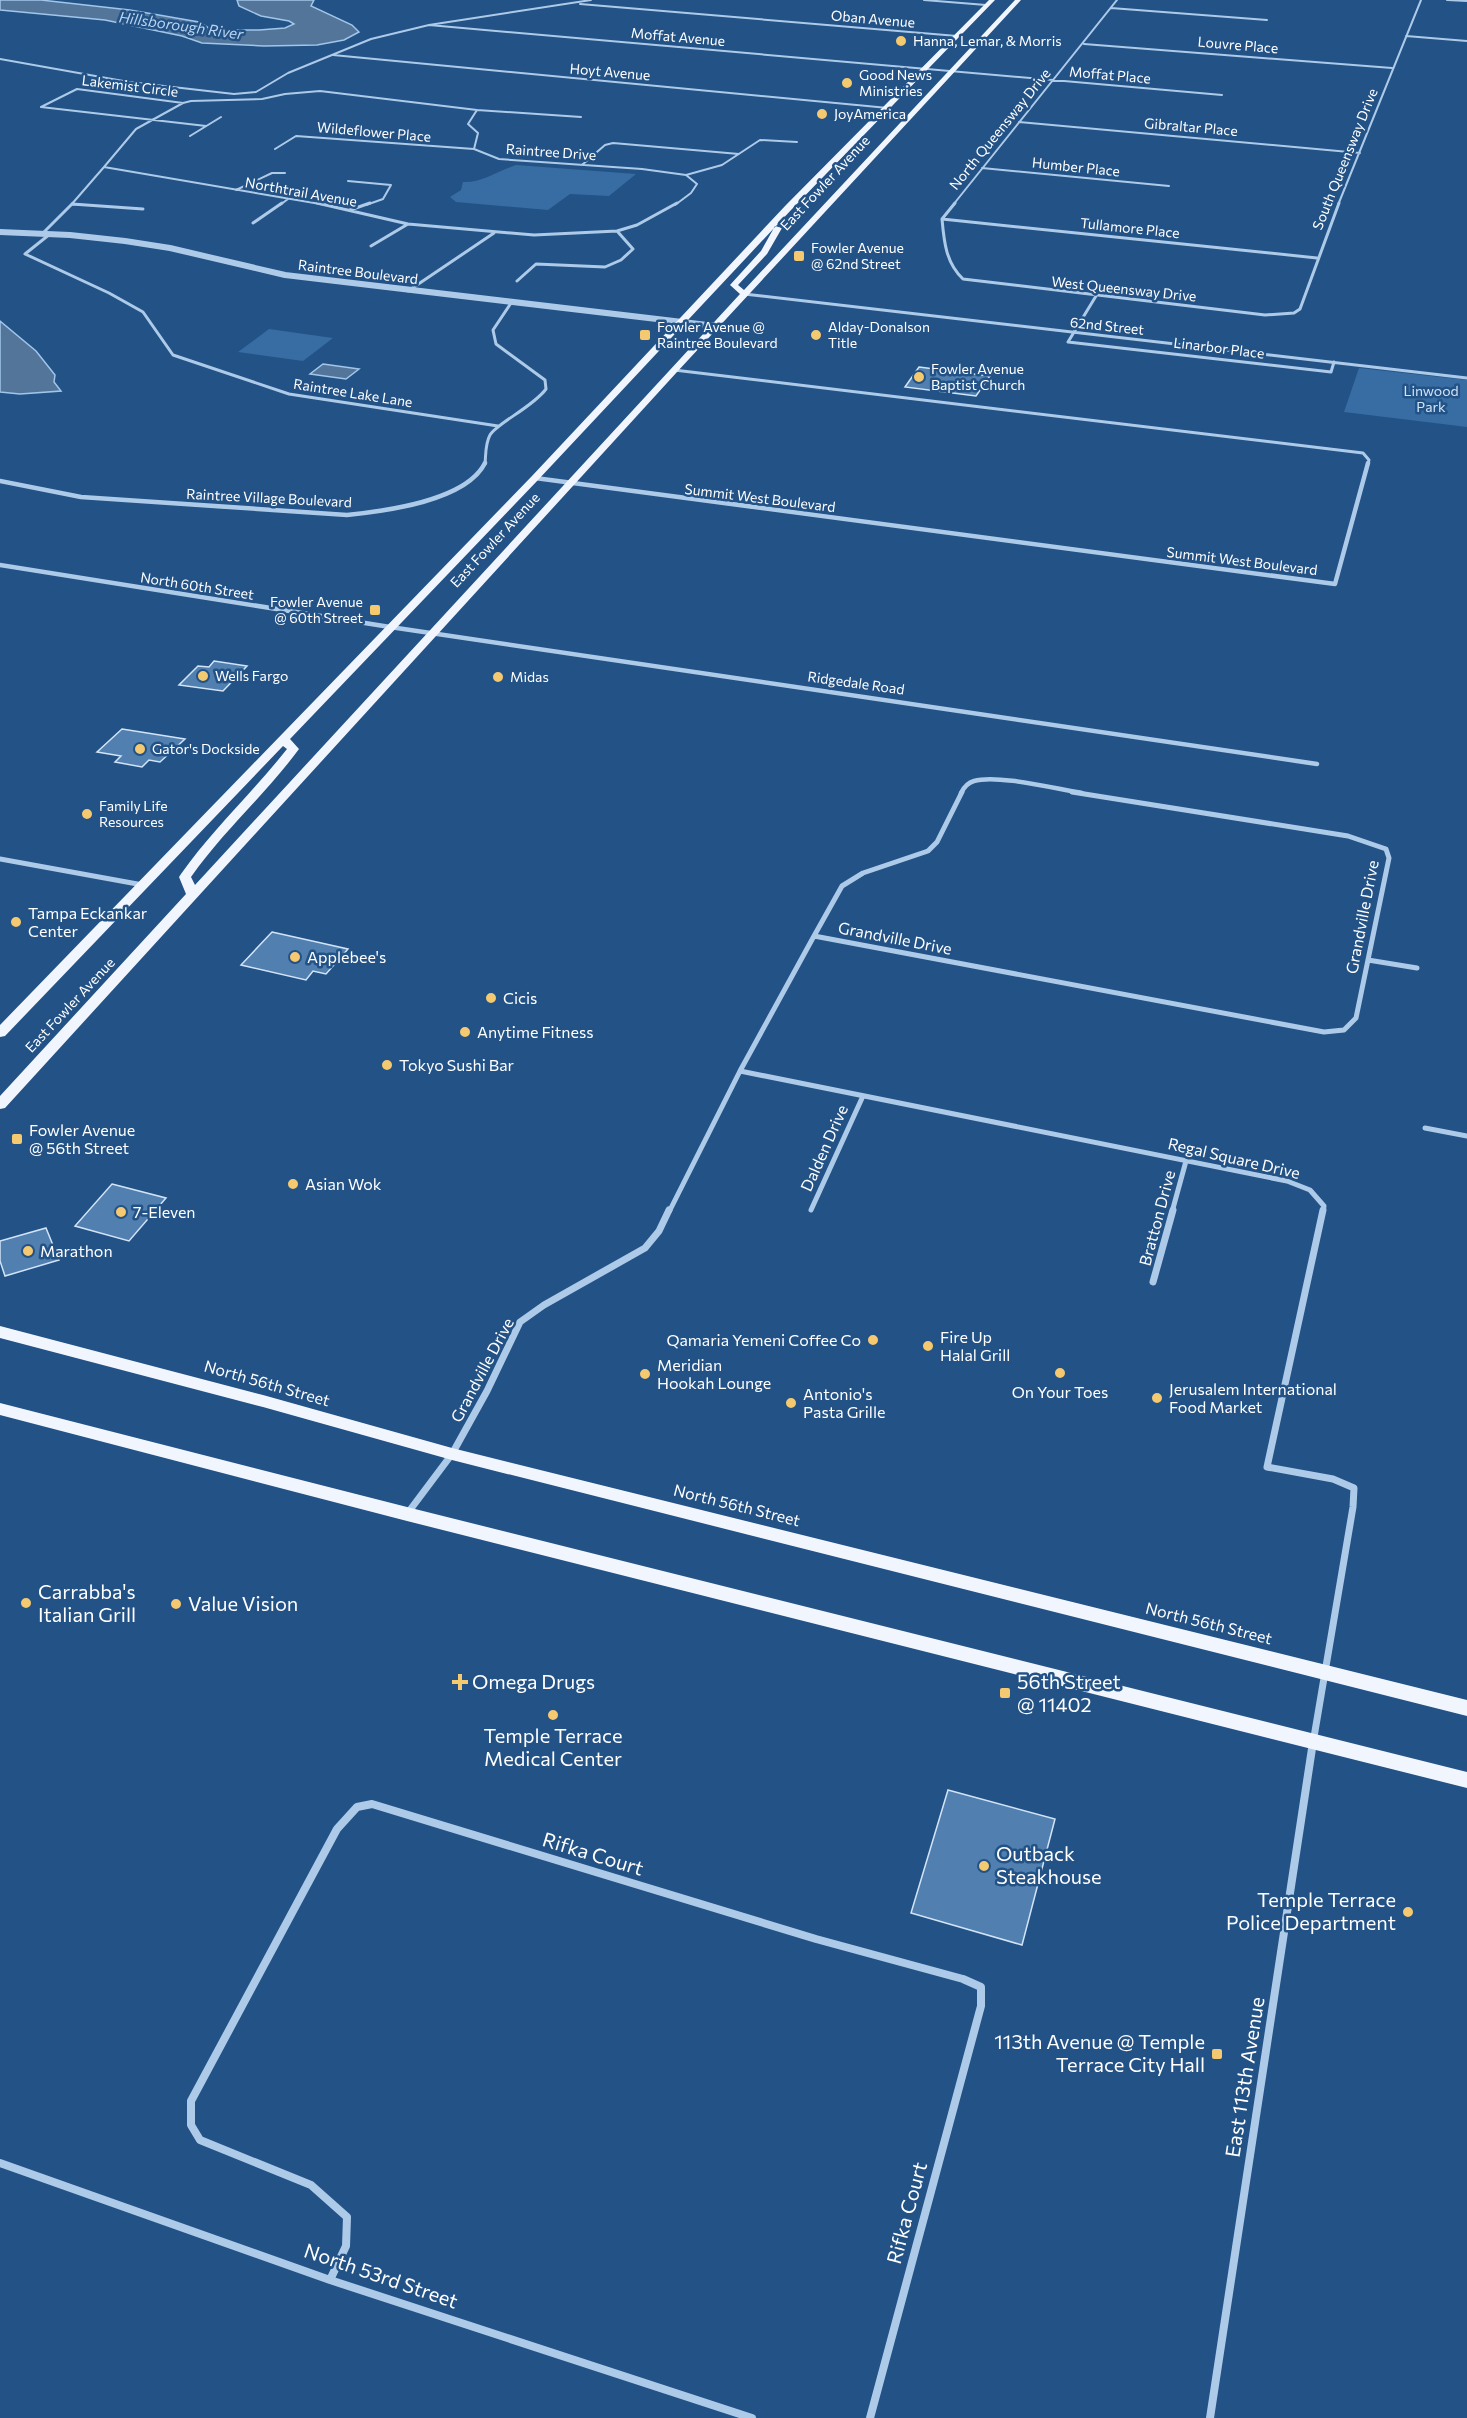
<svg xmlns="http://www.w3.org/2000/svg" width="1467" height="2418" font-family="Commissioner,sans-serif">
<style>
.green{fill:#376da3}
.water{fill:#537599;stroke:#a1c6ea;stroke-width:1.5}
.building{fill:#507fb0;stroke:#d2e4f7;stroke-width:1.5}
.lines{fill:none;stroke-linecap:round;stroke-linejoin:round}
.minor-far5{stroke:#adcbe9;stroke-width:2}
.minor-far4{stroke:#adcbe9;stroke-width:3}
.minor-far3{stroke:#adcbe9;stroke-width:4.5}
.minor-far2{stroke:#adcbe9;stroke-width:5}
.minor-far1{stroke:#adcbe9;stroke-width:7}
.minor{stroke:#adcbe9;stroke-width:8}
.tertiary{stroke:#adcbe9;stroke-width:6}
.primary{fill:#f1f6fe;fill-rule:evenodd}
.poi-dot{fill:#f4c970;stroke:#235286;stroke-width:2}
.labels{text-anchor:middle;stroke-width:5;stroke-linejoin:round;paint-order:stroke}
.far-street-label{font-size:14px;fill:#fff;stroke:#235286}
.far-poi-label{font-size:14px;fill:#fff;stroke:#235286;text-anchor:start}
.far-park-label{font-size:14px;fill:#d2e4f7;stroke:#235286}
.far-water-label{font-size:15px;font-style:italic;fill:#b9d4f0;stroke:#235286}
.poi-label{font-size:16px;fill:#fff;stroke:#235286;text-anchor:start}
.street-label{font-size:16px;fill:#fff;stroke:#235286}
.near-poi-label{font-size:20px;fill:#fff;stroke:#235286;text-anchor:start}
.near-street-label{font-size:20px;fill:#fff;stroke:#235286}
</style>
<rect width="100%" height="100%" fill="#235286"/>
<path class="green" d="M516,165L636,174L609,196L570,194L548,210L456,202L450,197L461,190L463,182C481,183 498,171 516,165Z
M269,329L333,338L303,361L238,352Z
M1359,368L1467,380V427L1344,412Z"/>
<path class="water" d="M0,0H41L130,10L199,22L212,30H259L285,28L294,24L289,21L261,16L239,6L237,0H314L311,6L352,25L359,32L344,40L317,45L264,46L202,43L182,36L105,20L0,10Z
M0,321L36,351L55,375L54,382L61,391L20,394L0,392Z
M323,364L359,369L346,379L310,374Z"/>
<path class="building" d="M919,367L990,376L976,396L905,387Z
M214,661L247,666L223,691L179,685L198,666L209,667Z
M122,729L185,739L160,762L149,760L142,767L115,762L121,756L97,752Z
M272,932L348,949L326,974L313,971L306,980L241,965Z
M112,1184L166,1198L129,1241L75,1226Z
M46,1228L59,1260L5,1276L0,1261V1241Z
M948,1790L1055,1819L1022,1945L911,1913Z"/>
<g class="lines">
<path class="minor-far5" d="M924,0L986,5
M1447,0L1467,1
M580,4L957,36
M1111,8L1267,20
M429,25L1222,95
M1406,36L1467,41
M1084,44L1392,68
M333,55L888,108
M0,59L129,82L234,94L256,92L288,73L371,39L429,25L591,0
M183,103L77,89L41,107L206,126
M477,110L581,117
M1019,122L1360,153
M190,136L221,117
M275,149L296,136L474,149
M582,165L605,145L613,143L739,154
M104,167L326,205
M104,167L136,129L183,103L191,101L262,99L285,94L320,91L477,110L468,124L478,133L474,149L499,159L642,169L686,175L697,184L691,193L675,205
M982,168L1169,186
M686,175L722,165L760,140L797,142
M348,181L391,185L383,199L366,205
M236,190L272,173H285
M72,204L83,205
M71,205L104,167
M280,205L288,199
M953,205L1117,0
M1338,205L1421,0"/>
<path class="minor-far4" d="M317,203L408,224L534,235L617,231L637,225L677,203
M955,203L942,219C944,242 946,263 963,279L1265,315L1294,313L1300,309L1339,203
M72,204L143,209
M350,210L370,203
M942,219L1317,258
M253,223L282,203
M42,234L73,203
M50,234L25,254L109,293L143,312L173,355L289,394L498,426
M371,246L408,224
M517,281L536,264L605,267L621,260L633,249L617,231
M408,291L494,233
M744,294L1467,378
M1096,296L1068,342L1331,372L1334,362
M674,370L1363,453L1369,460L1368,464
M485,464C486,454 485,444 490,435C497,423 533,407 546,389L545,380L496,344L493,330L511,303"/>
<path class="minor-far3" d="M535,478L1335,584L1368,463
M0,481L81,497L347,515C386,511 466,501 485,463
M0,565L390,627L1317,764
M961,793C964,787 967,783 974,781C997,774 1056,789 1082,793"/>
<path class="minor-far2" d="M0,859L143,885
M814,936L1324,1032L1344,1030L1356,1018L1389,858L1386,849L1348,836L1072,792
M814,936L842,886L863,873L928,851L937,842L962,792
M1368,960L1417,968
M740,1071L1287,1181L1310,1190L1324,1206L1323,1212
M1425,1128L1467,1136
M811,1210L863,1096
M669,1212L740,1071L814,936
M1172,1212L1186,1161"/>
<path class="minor-far1" d="M1153,1282L1173,1210
M407,1514L452,1454L487,1391L520,1322L544,1305L645,1248L659,1231L669,1210
M1313,1743L1353,1507L1354,1488L1333,1479L1267,1467L1323,1210"/>
<path class="minor" d="M0,2163L330,2280L752,2418
M330,2280L346,2246L347,2217L311,2185L200,2140L191,2125V2101L337,1829L357,1807L372,1804L816,1939L963,1979L981,1987V2006L870,2418
M1210,2418L1313,1742"/>
<path class="tertiary" d="M0,232L70,235L125,241L170,248L285,275L716,326"/>
<path class="primary" d="M989,0H995L792,209L538,480L290,739L299,749C266,794 223,831 191,877L195,885L740,294L730,285L761,251L775,226L782,228L767,254L738,285L744,290L1015,0H1021L677,372L5,1108L0,1109V1096L186,894L179,877L181,874C212,830 253,792 287,749L283,746L5,1036L0,1037V1025L532,476L786,205Z
M0,1326L263,1395L452,1448L1467,1700V1716L452,1460L263,1407L0,1338Z
M0,1403L407,1507L1467,1772V1788L407,1521L0,1415Z"/>
</g>
<g class="poi-dot">
<circle cx="901" cy="41" r="6"/>
<circle cx="847" cy="83" r="6"/>
<circle cx="822" cy="114" r="6"/>
<rect x="793" y="250" width="12" height="12" rx="3"/>
<rect x="639" y="329" width="12" height="12" rx="3"/>
<circle cx="816" cy="335" r="6"/>
<circle cx="919" cy="377" r="6"/>
<rect x="369" y="604" width="12" height="12" rx="3"/>
<circle cx="203" cy="676" r="6"/>
<circle cx="498" cy="677" r="6"/>
<circle cx="140" cy="749" r="6"/>
<circle cx="87" cy="814" r="6"/>
<circle cx="16" cy="922" r="6"/>
<circle cx="295" cy="957" r="6"/>
<circle cx="491" cy="998" r="6"/>
<circle cx="465" cy="1032" r="6"/>
<circle cx="387" cy="1065" r="6"/>
<rect x="11" y="1133" width="12" height="12" rx="3"/>
<circle cx="293" cy="1184" r="6"/>
<circle cx="121" cy="1212" r="6"/>
<circle cx="28" cy="1251" r="6"/>
<circle cx="873" cy="1340" r="6"/>
<circle cx="928" cy="1346" r="6"/>
<circle cx="1060" cy="1373" r="6"/>
<circle cx="645" cy="1374" r="6"/>
<circle cx="1157" cy="1398" r="6"/>
<circle cx="791" cy="1403" r="6"/>
<circle cx="26" cy="1603" r="6"/>
<circle cx="176" cy="1604" r="6"/>
<path d="M457 1673h6v6h6v6h-6v6h-6v-6h-6v-6h6z"/>
<rect x="999" y="1687" width="12" height="12" rx="3"/>
<circle cx="553" cy="1715" r="6"/>
<circle cx="984" cy="1866" r="6"/>
<circle cx="1408" cy="1912" r="6"/>
<rect x="1211" y="2048" width="12" height="12" rx="3"/>
</g>
<g class="labels">
<g class="far-street-label">
<text transform="translate(873 19) rotate(5)" y="5">Oban Avenue</text>
<text transform="translate(678 37) rotate(5)" y="5">Moffat Avenue</text>
<text transform="translate(1238 45) rotate(5)" y="5">Louvre Place</text>
<text transform="translate(610 72) rotate(5)" y="5">Hoyt Avenue</text>
<text transform="translate(1110 75) rotate(5)" y="5">Moffat Place</text>
<text transform="translate(130 86) rotate(7)" y="5">Lakemist Circle</text>
<text transform="translate(1191 127) rotate(5)" y="5">Gibraltar Place</text>
<text transform="translate(1000 129) rotate(-51)" y="5">North Queensway Drive</text>
<text transform="translate(374 132) rotate(5)" y="5">Wildeflower Place</text>
<text transform="translate(551 152) rotate(4)" y="5">Raintree Drive</text>
<text transform="translate(1345 159) rotate(-68)" y="5">South Queensway Drive</text>
<text transform="translate(1076 167) rotate(6)" y="5">Humber Place</text>
<text transform="translate(825 183) rotate(-47)" y="5">East Fowler Avenue</text>
<text transform="translate(301 192) rotate(10)" y="5">Northtrail Avenue</text>
<text transform="translate(1130 228) rotate(6)" y="5">Tullamore Place</text>
<text transform="translate(358 272) rotate(7)" y="5">Raintree Boulevard</text>
<text transform="translate(1124 289) rotate(6)" y="5">West Queensway Drive</text>
<text transform="translate(1107 326) rotate(6)" y="5">62nd Street</text>
<text transform="translate(1219 348) rotate(7)" y="5">Linarbor Place</text>
<text transform="translate(353 393) rotate(9)" y="5">Raintree Lake Lane</text>
<text transform="translate(269 498) rotate(3)" y="5">Raintree Village Boulevard</text>
<text transform="translate(760 498) rotate(7)" y="5">Summit West Boulevard</text>
<text transform="translate(495 540) rotate(-47)" y="5">East Fowler Avenue</text>
<text transform="translate(1242 561) rotate(7)" y="5">Summit West Boulevard</text>
<text transform="translate(197 586) rotate(9)" y="5">North 60th Street</text>
<text transform="translate(856 683) rotate(8)" y="5">Ridgedale Road</text>
<text transform="translate(70 1005) rotate(-47)" y="5">East Fowler Avenue</text>
</g>
<g class="far-poi-label">
<text x="913" y="46">Hanna, Lemar, &amp; Morris</text>
<text x="859" y="80">Good News<tspan x="859" dy="16">Ministries</tspan></text>
<text x="834" y="119">JoyAmerica</text>
<text x="811" y="253">Fowler Avenue<tspan x="811" dy="16">@ 62nd Street</tspan></text>
<text x="657" y="332">Fowler Avenue @<tspan x="657" dy="16">Raintree Boulevard</tspan></text>
<text x="828" y="332">Alday-Donalson<tspan x="828" dy="16">Title</tspan></text>
<text x="931" y="374">Fowler Avenue<tspan x="931" dy="16">Baptist Church</tspan></text>
<text x="363" y="607" text-anchor="end">Fowler Avenue<tspan x="363" dy="16">@ 60th Street</tspan></text>
<text x="215" y="681">Wells Fargo</text>
<text x="510" y="682">Midas</text>
<text x="152" y="754">Gator's Dockside</text>
<text x="99" y="811">Family Life<tspan x="99" dy="16">Resources</tspan></text>
</g>
<g class="far-park-label">
<text x="1431" y="396">Linwood<tspan x="1431" dy="16">Park</tspan></text>
</g>
<g class="far-water-label">
<text transform="translate(181 26) rotate(8)" y="5">Hillsborough River</text>
</g>
<g class="poi-label">
<text x="28" y="919">Tampa Eckankar<tspan x="28" dy="18">Center</tspan></text>
<text x="307" y="963">Applebee's</text>
<text x="503" y="1004">Cicis</text>
<text x="477" y="1038">Anytime Fitness</text>
<text x="399" y="1071">Tokyo Sushi Bar</text>
<text x="29" y="1136">Fowler Avenue<tspan x="29" dy="18">@ 56th Street</tspan></text>
<text x="305" y="1190">Asian Wok</text>
<text x="133" y="1218">7-Eleven</text>
<text x="40" y="1257">Marathon</text>
<text x="940" y="1343">Fire Up<tspan x="940" dy="18">Halal Grill</tspan></text>
<text x="861" y="1346" text-anchor="end">Qamaria Yemeni Coffee Co</text>
<text x="657" y="1371">Meridian<tspan x="657" dy="18">Hookah Lounge</tspan></text>
<text x="1169" y="1395">Jerusalem International<tspan x="1169" dy="18">Food Market</tspan></text>
<text x="1060" y="1398" text-anchor="middle">On Your Toes</text>
<text x="803" y="1400">Antonio's<tspan x="803" dy="18">Pasta Grille</tspan></text>
</g>
<g class="street-label">
<text transform="translate(1362 917) rotate(-79)" y="6">Grandville Drive</text>
<text transform="translate(895 938) rotate(11)" y="6">Grandville Drive</text>
<text transform="translate(824 1148) rotate(-66)" y="6">Dalden Drive</text>
<text transform="translate(1234 1158) rotate(13)" y="6">Regal Square Drive</text>
<text transform="translate(1157 1218) rotate(-75)" y="6">Bratton Drive</text>
<text transform="translate(482 1370) rotate(-62)" y="6">Grandville Drive</text>
<text transform="translate(267 1383) rotate(16)" y="6">North 56th Street</text>
<text transform="translate(737 1505) rotate(14)" y="6">North 56th Street</text>
<text transform="translate(1209 1623) rotate(14)" y="6">North 56th Street</text>
</g>
<g class="near-poi-label">
<text x="38" y="1599">Carrabba's<tspan x="38" dy="23">Italian Grill</tspan></text>
<text x="188" y="1611">Value Vision</text>
<text x="472" y="1689">Omega Drugs</text>
<text x="1017" y="1689">56th Street<tspan x="1017" dy="23">@ 11402</tspan></text>
<text x="553" y="1743" text-anchor="middle">Temple Terrace<tspan x="553" dy="23">Medical Center</tspan></text>
<text x="996" y="1861">Outback<tspan x="996" dy="23">Steakhouse</tspan></text>
<text x="1396" y="1907" text-anchor="end">Temple Terrace<tspan x="1396" dy="23">Police Department</tspan></text>
<text x="1205" y="2049" text-anchor="end">113th Avenue @ Temple<tspan x="1205" dy="23">Terrace City Hall</tspan></text>
</g>
<g class="near-street-label">
<text transform="translate(593 1854) rotate(17)" y="7">Rifka Court</text>
<text transform="translate(1245 2077) rotate(-81)" y="7">East 113th Avenue</text>
<text transform="translate(907 2213) rotate(-75)" y="7">Rifka Court</text>
<text transform="translate(381 2276) rotate(19)" y="7">North 53rd Street</text>
</g>
</g>
</svg>
